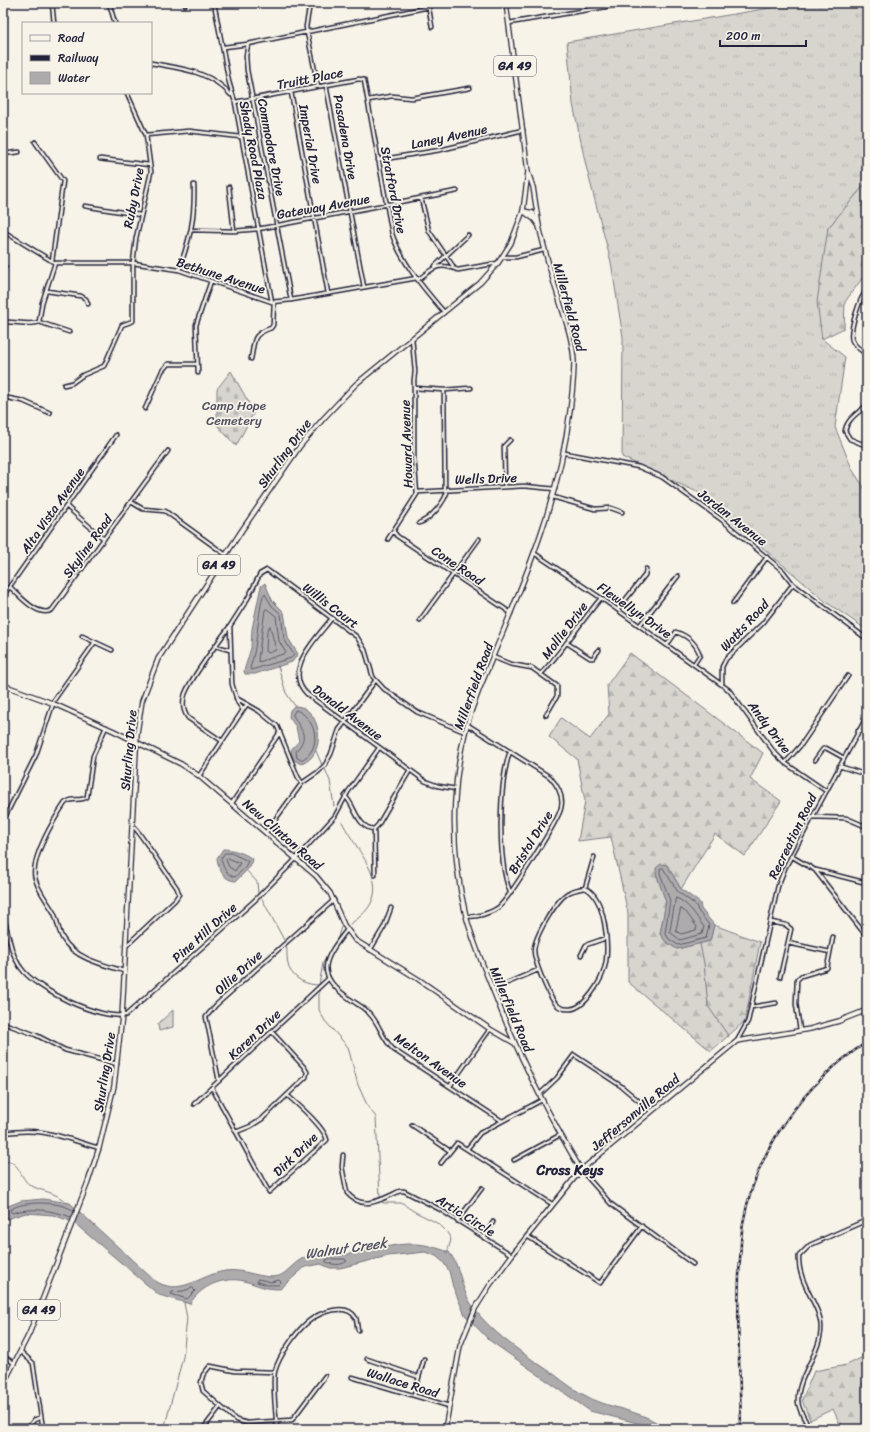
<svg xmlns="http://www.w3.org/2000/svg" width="870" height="1432" font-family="Sriracha,sans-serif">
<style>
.grass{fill:url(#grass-tufts);stroke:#7d7c85}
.forest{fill:url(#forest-firs);stroke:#7d7c85}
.cemetery{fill:url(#cemetery-stones);stroke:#7d7c85}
.green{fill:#d8d5cf;stroke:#7d7c85}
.water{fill:#aeabad;stroke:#76747f}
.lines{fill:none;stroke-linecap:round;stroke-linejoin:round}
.shore{stroke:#5a5969;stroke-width:1}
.stream{stroke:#76747f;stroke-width:1}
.street-casing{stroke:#22223b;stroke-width:5.5}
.secondary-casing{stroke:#22223b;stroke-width:6}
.primary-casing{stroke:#22223b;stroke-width:6}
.street{stroke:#f7f3e8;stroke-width:2.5}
.secondary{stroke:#f7f3e8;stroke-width:3.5}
.primary{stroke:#f7f3e8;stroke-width:3.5}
.rail-casing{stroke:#22223b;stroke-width:2.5}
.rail{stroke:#f7f3e8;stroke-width:1;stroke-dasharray:3;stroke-linecap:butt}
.labels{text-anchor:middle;stroke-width:3.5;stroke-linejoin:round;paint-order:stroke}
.shield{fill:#f7f3e8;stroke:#62616f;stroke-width:1}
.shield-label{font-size:12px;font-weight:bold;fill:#22223b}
.street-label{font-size:13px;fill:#22223b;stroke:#f7f3e8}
.park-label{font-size:13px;fill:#504f60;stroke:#f7f3e8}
.neighbourhood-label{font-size:14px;font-weight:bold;fill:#22223b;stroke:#f7f3e8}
.water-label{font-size:14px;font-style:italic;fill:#535263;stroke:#f7f3e8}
</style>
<defs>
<pattern id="grass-tufts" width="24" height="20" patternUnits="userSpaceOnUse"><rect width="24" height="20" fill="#d8d5cf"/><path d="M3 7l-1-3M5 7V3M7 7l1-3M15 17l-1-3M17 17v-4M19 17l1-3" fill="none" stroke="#b9b7b3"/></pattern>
<pattern id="forest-firs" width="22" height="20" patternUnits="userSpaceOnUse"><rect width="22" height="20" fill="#d8d5cf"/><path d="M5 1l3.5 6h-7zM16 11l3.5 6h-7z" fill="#b9b7b3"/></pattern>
<pattern id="cemetery-stones" width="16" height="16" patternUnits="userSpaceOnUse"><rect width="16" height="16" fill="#d8d5cf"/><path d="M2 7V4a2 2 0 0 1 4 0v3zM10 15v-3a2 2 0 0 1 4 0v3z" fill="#b9b7b3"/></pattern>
</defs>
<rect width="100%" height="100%" fill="#f7f3e8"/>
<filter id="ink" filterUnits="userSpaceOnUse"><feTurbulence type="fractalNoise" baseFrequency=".025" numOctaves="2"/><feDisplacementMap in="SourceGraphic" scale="8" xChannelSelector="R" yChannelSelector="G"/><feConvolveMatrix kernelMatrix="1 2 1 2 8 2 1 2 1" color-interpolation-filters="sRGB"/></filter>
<g filter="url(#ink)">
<path class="grass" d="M800,3H867V182L828,228L822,339L845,357L835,427L852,469L867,492V630L826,602L699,493L622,457L623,337L611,262L586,166L573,104L567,42Z"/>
<path class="forest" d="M867,182V277H863L845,302L844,328L822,339L817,302L828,228Z
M630,653L763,753L750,779L781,801L745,856L715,834L681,889L667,865L656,873L666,902L660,934L666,942L677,949L710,941L714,925L760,942L745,1021L711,1051L628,982V913L611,837L578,841L585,801L577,759L549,737L561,718L590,739L609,714L607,685Z
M867,1355V1429H842L833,1409L810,1420L802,1400L814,1371L847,1365Z"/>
<path class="cemetery" d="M231,371L254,412L236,446L217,425V389Z"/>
<path class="green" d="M173,1010V1027L159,1031L158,1024Z"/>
<path class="water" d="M265,583L272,600L284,612L288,638L298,654L292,662L255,674H245L244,671L251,648L252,629L261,586Z
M294,706C322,705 328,756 301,764L294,760C288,747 293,749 299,741L296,727L289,717L290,710Z
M223,849C232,849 245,853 252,859L250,867L236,881C224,881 218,869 217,858Z
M661,864L667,865L681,889L700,903L701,909L714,925L710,941L677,949L666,942L660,934L666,902L656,873V868Z
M43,1199L70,1203L154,1280C180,1298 199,1275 225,1271C244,1268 262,1280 279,1276C288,1273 295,1259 311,1255C323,1253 336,1256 348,1254C369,1252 393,1243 414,1244C426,1244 437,1248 449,1252C461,1267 460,1286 470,1302C487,1331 527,1356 555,1375C565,1383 576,1391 588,1397C613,1410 643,1410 666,1429H651L641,1424L590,1411L489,1340L465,1315L453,1287L449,1271L443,1262L436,1256L425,1252L388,1256L340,1268H330L321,1264L305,1267L280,1289C263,1289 259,1285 244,1281C224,1276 200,1286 190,1304L159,1295L73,1222L53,1215L26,1213L3,1220V1208L21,1201Z"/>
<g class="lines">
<path class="shore" d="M265,594L272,606L281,614L284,639L294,655L291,658L251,670L250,668C258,645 257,619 263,596Z
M267,609L276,616L279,641L286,653L259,662L258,659L265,610Z
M270,626L276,650L268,653L266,651L267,631Z
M296,710C317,718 323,750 301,760L297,758L296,751C310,735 301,731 293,715Z
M225,853H231L248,861L244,869L235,877C226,875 223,867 221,859Z
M228,858L240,863L235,871L229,867L226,860Z
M663,868L678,892L696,905L698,911L709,925L706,938L678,945L669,939L665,933L670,901L660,873V869Z
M676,898C689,903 696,916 704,927L702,934L680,940L670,932Z
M681,909L686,912L697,927L696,930L681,934L676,931Z
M71,1217C51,1210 32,1207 12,1213L10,1210C22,1200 62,1201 74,1211
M327,1259H345L347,1261C341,1266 333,1265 326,1262Z
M258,1279L271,1282L279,1280L281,1282L278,1285H268L257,1282Z
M193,1288L195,1291L187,1299L171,1294L172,1292L183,1291Z"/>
<path class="stream" d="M278,666L286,693L295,706
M316,751L322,765
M325,769L330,781L334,806
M342,822C362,860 400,892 350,924
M247,871L257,882L258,893
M261,897L284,940
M700,944L704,963L708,1006L729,1037
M286,945C288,952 286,961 289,968C295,980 307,985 319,985
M319,985L323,963L338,937L341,927
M319,990V1010L325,1021L348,1047L358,1085L368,1107L376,1117L380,1197
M3,1162C20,1158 19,1178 30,1185C44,1193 53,1190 67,1203
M382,1202L383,1203H403C417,1218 443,1218 451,1240L447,1253
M164,1429L183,1357L187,1318L184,1303"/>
<defs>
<path id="street" d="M52,3L54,23
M109,3L115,23
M184,3L185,5
M214,3L229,82L235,102L272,302
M310,3L306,27L318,86
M428,3L432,27
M509,23L629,3
M248,44L246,56L247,70L291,300
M224,47L248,44L429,7
M151,63C181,69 209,70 231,95H233
M326,85L364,287
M291,92L328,293
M368,100L392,96L412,98L470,88
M235,102L359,79L364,80L392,234C402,263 424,289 444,312
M146,135L189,131L241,137
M35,142L63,181L52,261
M3,154L19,152
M100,159L150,165
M378,160L440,150L523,130
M229,187L234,231
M421,198L429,231L453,266
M85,206L140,215
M192,230L234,231L258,229L457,191
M3,231L55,263H133L179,270L272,302L291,300L417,278
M502,257H516L544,250
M3,266L5,267
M435,266L468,235
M179,270C190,237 195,221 194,185
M419,279C434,267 439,262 458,270L498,263
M867,290C860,296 849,331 852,340C854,346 862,351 867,355
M47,291L81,296L86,299L88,304
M3,322C15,321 29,326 39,322L42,303L55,263
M39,322L69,332
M251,359C255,340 251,335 271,328L273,325L274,302
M198,373L196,325L211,281
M64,385L72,383L83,375L104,366L122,325L133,321V263L136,238L151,172L146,135L127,93
M414,388L444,390L471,388
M444,390L445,489
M3,397L23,401L50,413
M867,405C858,413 847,419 845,431L850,439L867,446
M145,409L162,371L168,364H197
M565,453L639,467L662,477L722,520L783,571L793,584L867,639
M505,487L504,446L510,440
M3,490V498
M418,492L524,486L555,489
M553,497L595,509L611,508L622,512
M131,502L143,509L165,511L226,555
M66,506L104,539
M419,523C431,519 445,502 448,489
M394,532L397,536L511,613
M388,539L417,494L414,457V380L415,371L412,338
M534,553L601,598L729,690L774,752L785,763L826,791
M10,587C20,596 38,618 52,610L168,451
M3,596L116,435
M733,603L767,557
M618,609L645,575L646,569
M332,618C317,638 282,670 307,694L425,781L438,786L456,789
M420,620L479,539
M640,625L678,576
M82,636L112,650
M567,643L590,658H593L599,650
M667,645L676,632C688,636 696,643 700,655L694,664
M216,646L230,650
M493,657L510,664L532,668L557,686V696L546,715
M541,674C563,650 580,623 601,598
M722,685V667L726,659L763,623L793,584
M236,698L259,711L277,726L298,777L302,783
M52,703L95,642
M243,710L238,703L232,684L230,626L248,598L260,574L267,570L357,637L365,650L373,677L384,689L417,712L465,732
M106,727L93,756L87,797C80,802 72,797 65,803C54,819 30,859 35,878C38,891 48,902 54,913C58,921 58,931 63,939C74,958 104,965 124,971
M858,731H867
M222,741L188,718C183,711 182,703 185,694C191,678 218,642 230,626
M815,760L823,749L826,748L844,758
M785,763L801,745L848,676
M839,766L867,775
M199,776L247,704
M345,796C355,805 357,828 374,829L378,825L410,770
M232,803L280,732
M812,817L846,818L867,827
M3,821L36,755L53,704
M374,829L375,875
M266,832L302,783L318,772L325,765L331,754L339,730L375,681
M791,856L815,870L867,937
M816,870L867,883
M585,888C605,896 610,947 605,966C602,980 584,1011 568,1009C564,1009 560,1008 557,1005C549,998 534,961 534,950C535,936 556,900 568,893C573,890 579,889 585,888Z
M585,888L594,857
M510,892C497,859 499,784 510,751
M3,913C8,931 10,953 21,968C36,990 100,1020 126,1015L254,901L290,865L335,816L348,792L379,748
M467,916C475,918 491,913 499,907C508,899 559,820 561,808C564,796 558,786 550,777L468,725
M771,922L786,925L791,929L780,977
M346,931C327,956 313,973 346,996C353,1002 362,1006 368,1012C380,1023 381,1038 394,1050L502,1121
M788,943L830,952
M126,946L175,900L179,894L177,888L139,833L133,826
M370,950L384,927L391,908
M581,955L586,945L606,938
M493,989L538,970
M751,1007L776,1003
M3,1023L36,1035L65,1050L117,1064
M800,1030L796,1004L797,980L801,976L827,968L833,937
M737,1041L748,1021L778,886L785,868L867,716
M219,1081L206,1017L216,1005L334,900
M450,1086L490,1029
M212,1088L269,1192L327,1140C324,1126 297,1104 287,1095
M540,1094L557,1078L574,1055L621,1086L651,1111
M194,1104L328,979
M412,1125L450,1151
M236,1132L251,1126L262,1119L306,1077L307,1072L304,1067L272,1032
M3,1133C46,1127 60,1137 99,1148
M467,1149L480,1133L542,1100
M343,1155L342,1167L347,1193C363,1212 382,1199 400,1191H404L439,1209L512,1255
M514,1160L560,1135
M441,1163L457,1143L552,1204
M581,1170L611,1204L693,1264
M457,1221L482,1188
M527,1236L600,1283L642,1226
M484,1238L493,1222
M21,1352L33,1363L43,1429
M3,1356L14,1363
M367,1359L419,1377
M274,1372L235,1371L210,1366L203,1375L201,1383L203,1391L236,1420L247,1423L292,1420L325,1376
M352,1377L449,1406
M414,1395L424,1359
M27,1429L34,1420L41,1417
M203,1429L219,1408
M277,1429C276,1416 272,1382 275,1371C279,1356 297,1330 309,1321C320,1312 347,1302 356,1318C357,1322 357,1327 358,1330
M810,1429C806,1421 798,1410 798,1401C797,1376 821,1353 821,1328C822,1307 797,1284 799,1256L810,1245L867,1220"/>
<path id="secondary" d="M523,211L534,219L539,226C545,251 551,275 559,299C565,319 573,340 574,362C574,378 572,395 570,411C558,510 516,599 479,690C450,761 448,842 466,916C474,945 486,973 497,1000C520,1059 549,1116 581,1170
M524,211L533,213L536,222
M3,685L52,703L114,731L181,764L199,776L316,876L330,893L344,925L355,940L418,979L490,1029L514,1043
M445,1429L460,1346L475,1309L490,1285L512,1255L581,1170L737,1041L810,1029L839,1021L867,1010"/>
<path id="primary" d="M529,175L533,187L539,226
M3,1385L29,1334L88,1182L99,1148L114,1086L122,1016L137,733L142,701L158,659L242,530L300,446L323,419L356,384L480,283L498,263L511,243L523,211L528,172L506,3"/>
</defs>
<use href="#street" class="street-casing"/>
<use href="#secondary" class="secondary-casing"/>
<use href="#primary" class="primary-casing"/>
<use href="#street" class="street"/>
<use href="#secondary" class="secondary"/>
<use href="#primary" class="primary"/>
<defs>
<path id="rail" d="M741,1429C740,1372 736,1315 740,1259C741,1247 741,1234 743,1223C757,1148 804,1083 867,1042"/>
</defs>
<use href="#rail" class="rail-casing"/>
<use href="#rail" class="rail"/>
</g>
</g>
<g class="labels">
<g class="shield">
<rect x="494" y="56" width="42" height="20" rx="3"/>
<rect x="198" y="555" width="42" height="20" rx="3"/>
<rect x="18" y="1300" width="42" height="20" rx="3"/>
</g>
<g class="shield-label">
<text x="515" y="70">GA 49</text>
<text x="219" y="569">GA 49</text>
<text x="39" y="1314">GA 49</text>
</g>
<g class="street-label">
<text transform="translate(310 78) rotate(-11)" y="5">Truitt Place</text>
<text transform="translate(449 136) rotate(-12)" y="5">Laney Avenue</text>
<text transform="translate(346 137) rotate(80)" y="5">Pasadena Drive</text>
<text transform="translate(311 144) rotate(80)" y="5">Imperial Drive</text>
<text transform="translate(272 147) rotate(79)" y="5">Commodore Drive</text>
<text transform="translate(254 150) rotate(79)" y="5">Shady Road Plaza</text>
<text transform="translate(394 190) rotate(79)" y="5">Stratford Drive</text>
<text transform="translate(133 198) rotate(-79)" y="5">Ruby Drive</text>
<text transform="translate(323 206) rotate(-10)" y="5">Gateway Avenue</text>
<text transform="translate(221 275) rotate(18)" y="5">Bethune Avenue</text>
<text transform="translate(570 307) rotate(75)" y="5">Millerfield Road</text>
<text transform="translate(406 444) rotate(-92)" y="5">Howard Avenue</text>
<text transform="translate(284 453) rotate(-54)" y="5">Shurling Drive</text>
<text transform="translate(486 478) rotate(-2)" y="5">Wells Drive</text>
<text transform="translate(52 510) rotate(-55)" y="5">Alta Vista Avenue</text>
<text transform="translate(733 517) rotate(38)" y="5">Jordan Avenue</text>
<text transform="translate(87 546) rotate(-54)" y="5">Skyline Road</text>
<text transform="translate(458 565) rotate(34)" y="5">Cone Road</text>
<text transform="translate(331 605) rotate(37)" y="5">Willis Court</text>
<text transform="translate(635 610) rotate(35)" y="5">Flewellyn Drive</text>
<text transform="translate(744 625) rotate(-47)" y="5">Watts Road</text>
<text transform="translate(564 630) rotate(-53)" y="5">Mollie Drive</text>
<text transform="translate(473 686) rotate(-70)" y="5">Millerfield Road</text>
<text transform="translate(348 712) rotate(37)" y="5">Donald Avenue</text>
<text transform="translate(770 727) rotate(53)" y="5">Andy Drive</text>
<text transform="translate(128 750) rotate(-85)" y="5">Shurling Drive</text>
<text transform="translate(283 834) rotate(41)" y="5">New Clinton Road</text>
<text transform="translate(792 836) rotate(-64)" y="5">Recreation Road</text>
<text transform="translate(530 842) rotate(-58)" y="5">Bristol Drive</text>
<text transform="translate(204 932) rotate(-42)" y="5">Pine Hill Drive</text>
<text transform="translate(238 972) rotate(-42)" y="5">Ollie Drive</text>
<text transform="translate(512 1009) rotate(67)" y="5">Millerfield Road</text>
<text transform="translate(254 1034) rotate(-43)" y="5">Karen Drive</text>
<text transform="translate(431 1060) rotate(35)" y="5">Melton Avenue</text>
<text transform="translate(104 1072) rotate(-81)" y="5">Shurling Drive</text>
<text transform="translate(635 1112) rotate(-40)" y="5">Jeffersonville Road</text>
<text transform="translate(295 1154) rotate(-44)" y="5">Dirk Drive</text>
<text transform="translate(466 1215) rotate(32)" y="5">Artic Circle</text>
<text transform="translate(403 1382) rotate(17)" y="5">Wallace Road</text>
</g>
<g class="park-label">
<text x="234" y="410">Camp Hope<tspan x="234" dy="15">Cemetery</tspan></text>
</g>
<g class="neighbourhood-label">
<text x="570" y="1175">Cross Keys</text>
</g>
<g class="water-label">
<text transform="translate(346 1248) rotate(-8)" y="5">Walnut Creek</text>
</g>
</g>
<rect width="870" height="1432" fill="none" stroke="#f7f3e8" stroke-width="16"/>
<rect x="8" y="8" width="854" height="1416" fill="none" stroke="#22223b" stroke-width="1.5" filter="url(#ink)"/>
<rect x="22" y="22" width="130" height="72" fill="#f7f3e8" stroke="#a29fa3"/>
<rect x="30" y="35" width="20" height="6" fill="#f7f3e8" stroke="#a29fa3"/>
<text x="58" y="42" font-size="12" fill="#22223b">Road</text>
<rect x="30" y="55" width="20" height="6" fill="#22223b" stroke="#a29fa3"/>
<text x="58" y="62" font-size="12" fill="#22223b">Railway</text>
<rect x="30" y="72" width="20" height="12" fill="#aeabad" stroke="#a29fa3"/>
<text x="58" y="82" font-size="12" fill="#22223b">Water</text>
<path d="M720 40v6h86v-6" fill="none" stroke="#22223b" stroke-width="2"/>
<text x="726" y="40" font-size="12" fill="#22223b" stroke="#f7f3e8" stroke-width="3" paint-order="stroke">200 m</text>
</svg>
